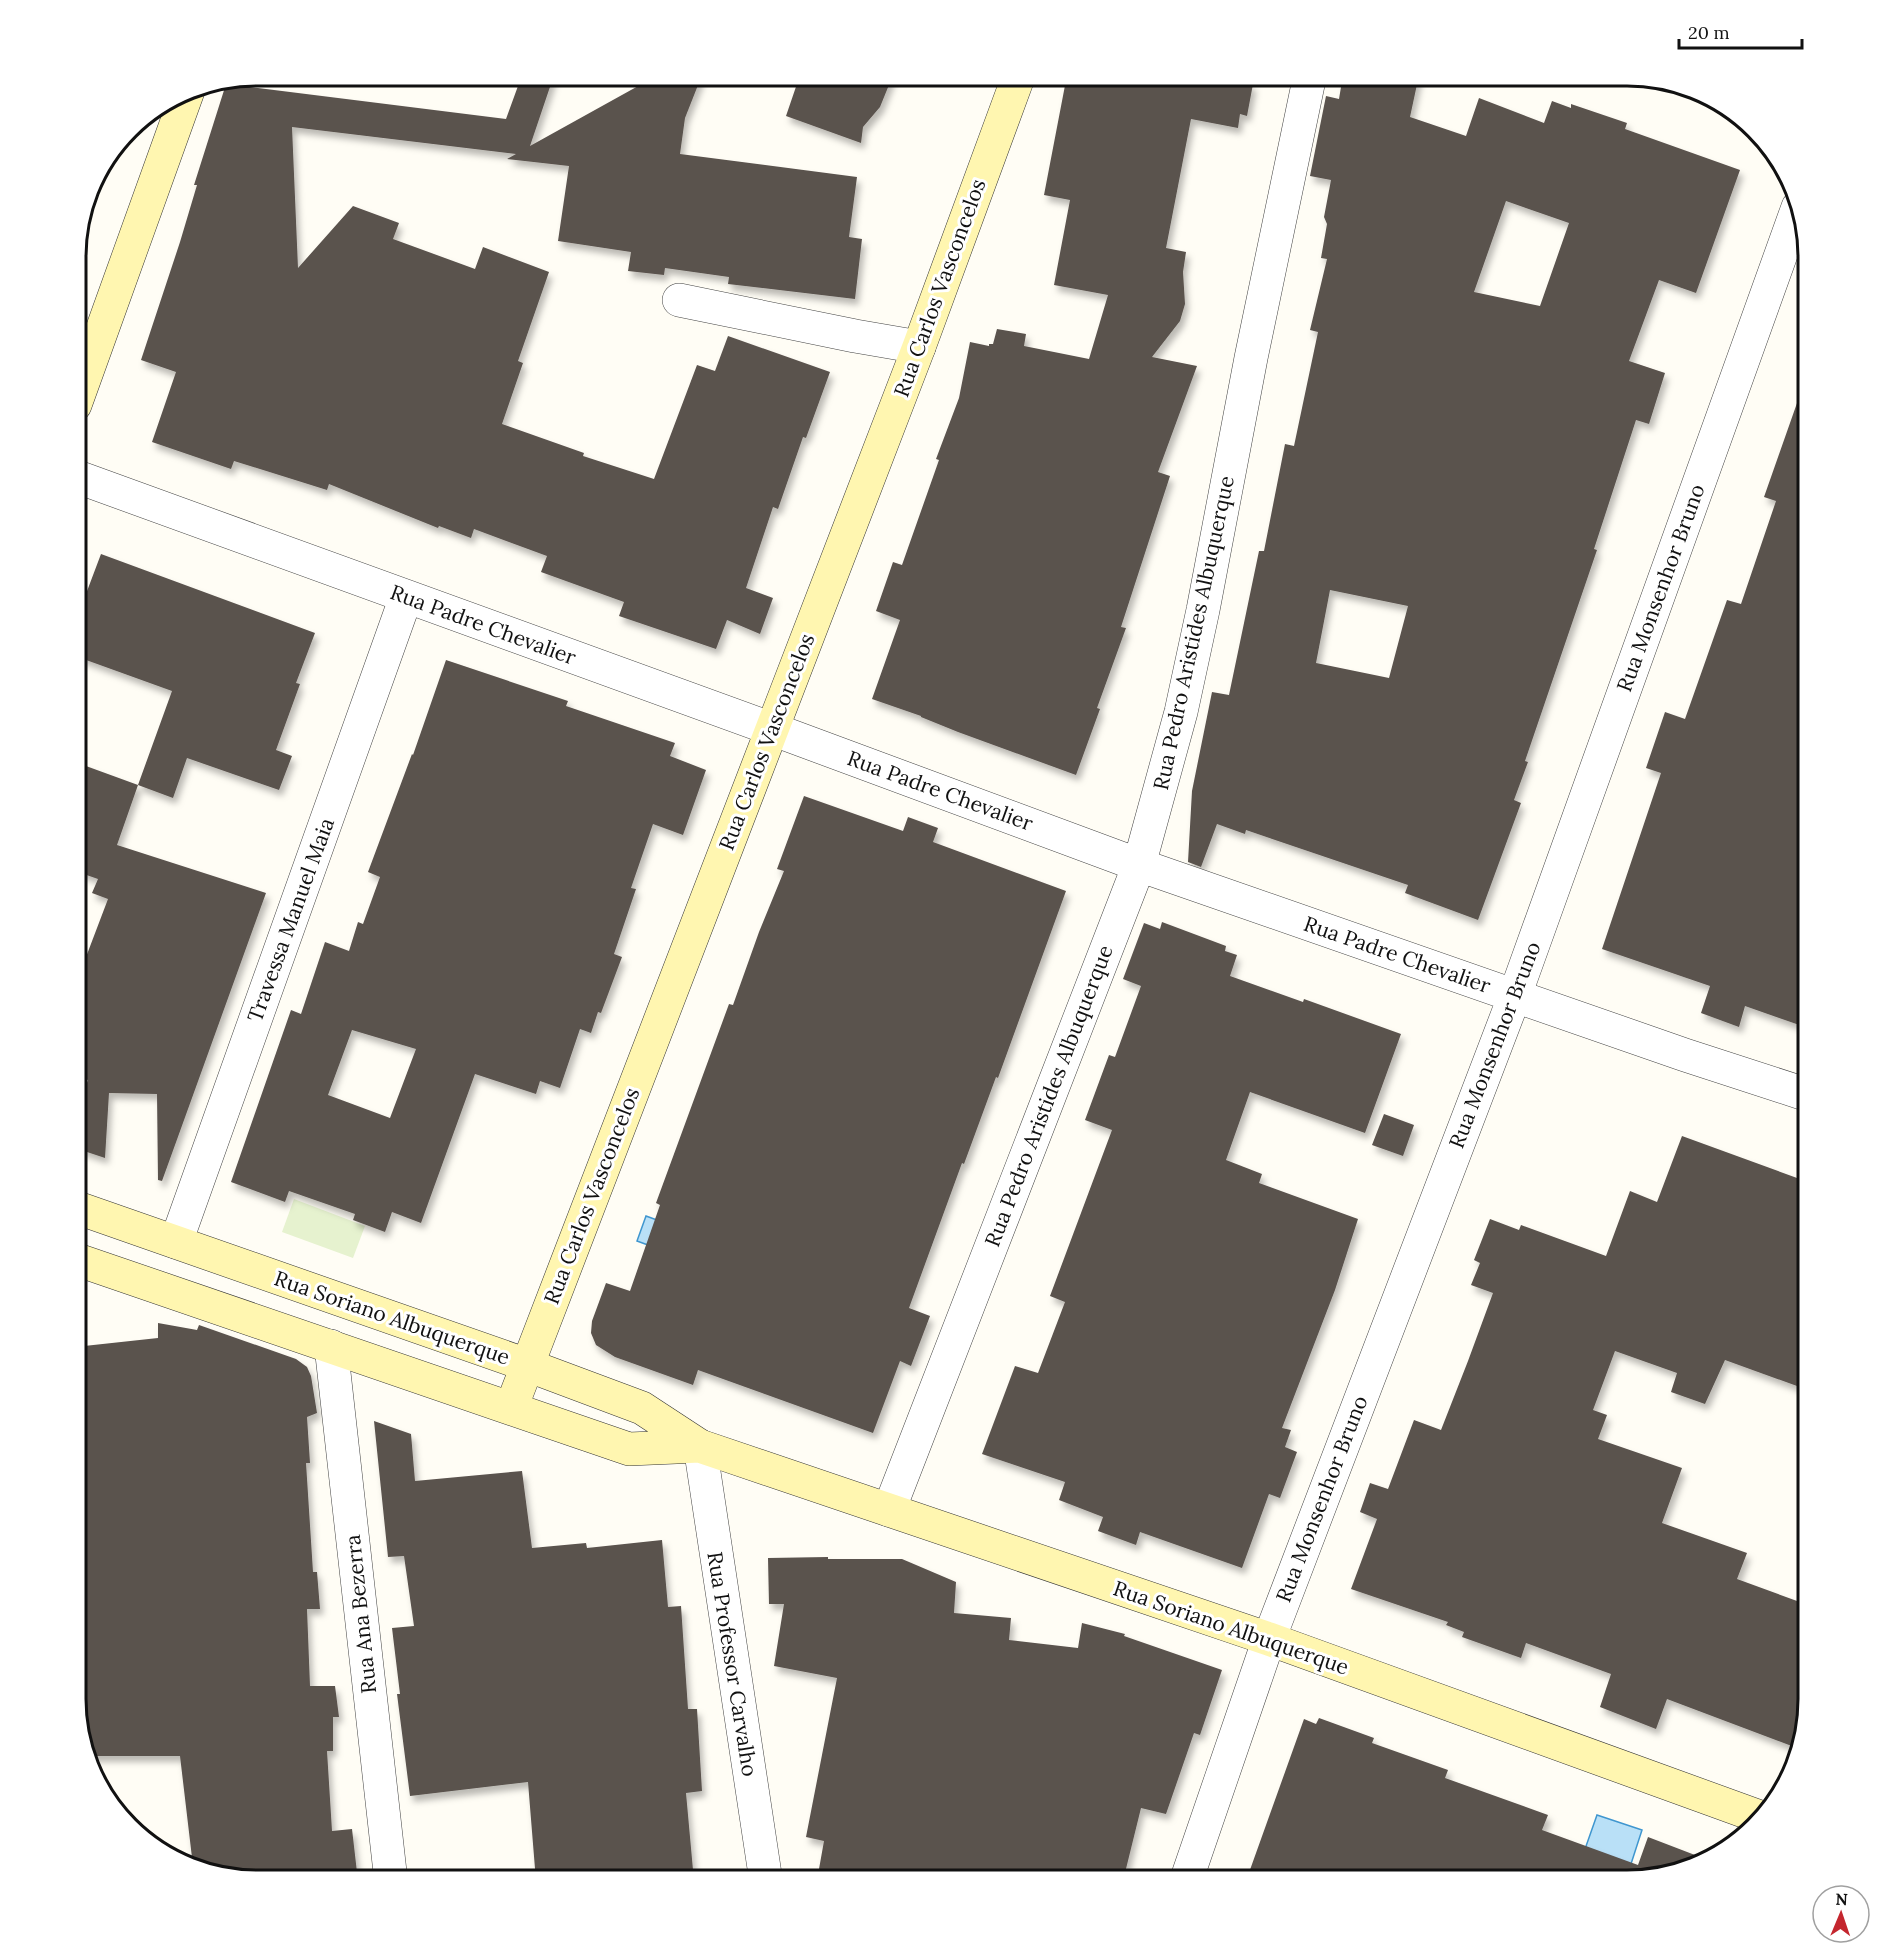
<svg xmlns="http://www.w3.org/2000/svg" width="1883" height="1956" font-family="Lora,serif">
<style>
.pitch{fill:#e6f2cf}
.water{fill:#b9e0f7;stroke:#3f96cf;stroke-width:1.5}
.building{fill:#5a524d;fill-rule:evenodd;filter:url(#shadow)}
.lines{fill:none;stroke-linecap:round;stroke-linejoin:round}
.street-casing{stroke:#444;stroke-width:34}
.secondary-casing{stroke:#333;stroke-width:34}
.street{stroke:#fff;stroke-width:33}
.secondary{stroke:#fff6b0;stroke-width:33}
.labels{text-anchor:middle;stroke-width:6;stroke-linejoin:round;paint-order:stroke}
.street-label{font-size:21px;fill:#111;stroke:#fff}
.rim{fill:none;stroke:#111;stroke-width:3}
</style>
<defs>
<filter id="shadow"><feDropShadow dx="3.5" dy="6" stdDeviation="3" flood-color="#0004"/></filter>
</defs>
<rect width="100%" height="100%" fill="#fffdf5"/>
<path class="pitch" d="M294,1199L365,1226L353,1258L282,1232Z"/>
<path class="water" d="M646,1216L687,1231L678,1256L637,1241Z
M1597,1815L1642,1830L1630,1867L1585,1849Z"/>
<path class="building" d="M522,75H554L530,146L658,75H702L685,118L680,154L857,177L849,237L862,239L855,299L728,284L729,277L665,268L664,275L628,271L631,252L558,241L569,166L507,159L516,154L292,127L298,268L353,206L399,223L393,239L475,269L483,247L549,272L518,361L523,363L502,424L584,453L583,456L654,479L697,365L715,371L728,336L830,372L806,438L803,437L778,509L773,507L746,588L773,598L760,634L727,620L716,649L619,616L624,602L541,572L547,556L474,529L471,538L439,526L438,528L329,484L327,490L234,461L231,469L152,442L176,372L141,360L180,242L197,185H194L226,84L506,119Z
M800,75H893L880,107L863,127L861,143L786,116Z
M1067,75H1247L1246,83L1253,84L1247,116L1240,114L1238,128L1191,119L1166,248L1186,252L1183,272L1185,304L1180,321L1152,357L1197,366L1158,472L1170,476L1121,627L1126,628L1097,708L1100,709L1076,775L958,732L921,717V716L872,699L900,620L876,611L893,562L902,565L939,460L936,459L959,398L970,342L989,346V344H993L997,329L1026,334L1024,346L1089,359L1108,295L1054,285L1070,200L1044,195Z
M1343,75H1419L1410,117L1466,136L1479,98L1544,123L1552,101L1571,108V104L1627,123L1625,129L1740,170L1696,293L1659,280L1629,361L1665,373L1649,424L1636,420L1594,549L1597,550L1525,761L1528,762L1514,800L1521,803L1478,920L1405,893L1408,885L1246,830L1245,834L1217,824L1201,867L1188,862L1192,791L1212,692L1229,695L1259,551H1264L1285,444L1294,446L1318,332L1310,330L1327,259L1321,258L1327,224L1324,217L1331,180L1310,176L1326,96L1339,99ZM1506,201L1569,223L1540,306L1474,292ZM1330,590L1408,606L1389,678L1316,663Z
M1803,386L1808,387V1028L1745,1006L1739,1027L1701,1013L1710,986L1602,949L1661,773L1646,768L1665,712L1685,719L1727,600L1741,604L1776,501L1764,497Z
M101,554L315,633L296,683L300,684L276,750L292,756L279,790L187,758L173,798L138,785L172,691L75,656V623Z
M446,660L568,701L566,706L675,743L670,756L706,770L683,835L653,824L631,888L636,889L614,954L622,957L601,1013L598,1012L591,1033L580,1029L560,1088L540,1081L536,1094L475,1074L421,1223L392,1212L385,1232L353,1220L355,1214L289,1191L285,1202L231,1182L291,1010L301,1014L325,942L349,951L358,922L363,924L380,877L368,872L412,754L413,755ZM352,1030L416,1049L390,1118L328,1095Z
M75,762L138,785L117,845L266,893L162,1181L158,1180L157,1094L109,1093L105,1158L75,1148V1115L88,1080L75,1076V986L108,899L92,893L98,879L75,871Z
M804,796L903,831L908,817L938,828L933,842L1066,891L998,1078L996,1077L964,1164L962,1163L909,1308L930,1316L911,1366L900,1361L873,1433L698,1370L693,1385L615,1357L596,1345L591,1333L592,1321L606,1283L630,1291L660,1205L656,1203L729,1004L733,1005L759,932L784,871L777,869Z
M1162,922L1226,946L1225,951L1237,955L1230,976L1303,1002L1304,999L1401,1034L1365,1133L1250,1092L1226,1160L1262,1174L1259,1183L1358,1219L1335,1290L1282,1428L1291,1430L1285,1447L1297,1452L1280,1498L1269,1494L1242,1568L1140,1532L1136,1545L1098,1531L1103,1517L1059,1500L1065,1482L982,1454L1015,1366L1038,1373L1065,1302L1050,1296L1112,1130L1085,1120L1109,1055L1115,1057L1141,986L1123,979L1144,923L1160,929Z
M1384,1114L1414,1125L1403,1156L1372,1145Z
M1682,1136L1808,1182V1390L1725,1360L1705,1404L1671,1392L1677,1373L1615,1351L1593,1410L1607,1415L1598,1439L1682,1468L1662,1523L1747,1553L1737,1579L1808,1605V1699L1797,1748L1667,1699L1656,1729L1600,1707L1611,1674L1526,1643L1521,1658L1462,1637L1464,1632L1446,1625L1448,1622L1351,1589L1377,1519L1360,1512L1370,1483L1388,1489L1414,1420L1441,1430L1468,1361L1493,1293L1471,1285L1480,1263L1474,1260L1490,1219L1519,1230L1521,1225L1606,1256L1630,1191L1657,1202Z
M158,1323L197,1330L199,1325L296,1359L307,1367L311,1376L317,1413L307,1417L310,1463H306L313,1572H317L320,1609H307L310,1686H335L339,1717H333V1751H327L332,1831L352,1829L358,1881H257L193,1866L180,1756H86L75,1700V1347L158,1338Z
M374,1421L411,1434L415,1481L522,1471L532,1548L586,1543L587,1548L662,1540L668,1607L681,1606L688,1709H697L702,1791L686,1793L694,1881H536L528,1782L410,1796L397,1694H400L392,1628L414,1626L404,1556L388,1557Z
M828,1557V1559H902L956,1582L954,1613L1011,1618L1009,1640L1078,1648L1082,1623L1125,1634L1124,1636L1222,1670L1200,1735L1194,1733L1166,1814L1141,1808L1123,1881H857L823,1874V1869H819L824,1841L806,1837L837,1678L774,1666L784,1604H769L768,1558Z
M1319,1718L1374,1738L1372,1743L1448,1770L1445,1778L1548,1815L1542,1830L1638,1865L1648,1837L1708,1860L1696,1867L1627,1881H1564L1528,1869L1523,1881H1246L1304,1719L1316,1724Z"/>
<g class="lines">
<defs>
<path id="street" d="M679,300L855,336L919,347
M75,476L772,729L1139,865L1685,1055L1808,1095
M176,1242L406,597
M331,1346L391,1881
M700,1446L766,1881
M889,1510L1139,865L1181,712L1203,610L1251,358L1310,75
M1186,1881L1269,1639L1515,995L1798,207"/>
<path id="secondary" d="M75,405L189,88
M75,1207L527,1365L642,1408L700,1446L1269,1639L1760,1817
M75,1259L629,1449L700,1446
M511,1408L919,347L1019,75"/>
</defs>
<use href="#street" class="street-casing"/>
<use href="#secondary" class="secondary-casing"/>
<use href="#street" class="street"/>
<use href="#secondary" class="secondary"/>
</g>
<g class="labels">
<g class="street-label">
<text transform="translate(940 288) rotate(-70)" y="7">Rua Carlos Vasconcelos</text>
<text transform="translate(1661 588) rotate(-70)" y="7">Rua Monsenhor Bruno</text>
<text transform="translate(483 625) rotate(20)" y="7">Rua Padre Chevalier</text>
<text transform="translate(1194 633) rotate(-78)" y="7">Rua Pedro Aristides Albuquerque</text>
<text transform="translate(767 742) rotate(-69)" y="7">Rua Carlos Vasconcelos</text>
<text transform="translate(940 791) rotate(20)" y="7">Rua Padre Chevalier</text>
<text transform="translate(291 920) rotate(-70)" y="7">Travessa Manuel Maia</text>
<text transform="translate(1397 955) rotate(19)" y="7">Rua Padre Chevalier</text>
<text transform="translate(1495 1045) rotate(-69)" y="7">Rua Monsenhor Bruno</text>
<text transform="translate(1049 1096) rotate(-69)" y="7">Rua Pedro Aristides Albuquerque</text>
<text transform="translate(592 1196) rotate(-69)" y="7">Rua Carlos Vasconcelos</text>
<text transform="translate(392 1318) rotate(19)" y="7">Rua Soriano Albuquerque</text>
<text transform="translate(1322 1499) rotate(-69)" y="7">Rua Monsenhor Bruno</text>
<text transform="translate(361 1614) rotate(-96)" y="7">Rua Ana Bezerra</text>
<text transform="translate(1231 1628) rotate(19)" y="7">Rua Soriano Albuquerque</text>
<text transform="translate(732 1664) rotate(81)" y="7">Rua Professor Carvalho</text>
</g>
</g>
<path d="M0 0H1883V1956H0ZM257 86H1627A171 171 0 0 1 1798 257V1699A171 171 0 0 1 1627 1870H257A171 171 0 0 1 86 1699V257A171 171 0 0 1 257 86Z" fill="#fff" fill-rule="evenodd"/>
<path class="rim" d="M257 86H1627A171 171 0 0 1 1798 257V1699A171 171 0 0 1 1627 1870H257A171 171 0 0 1 86 1699V257A171 171 0 0 1 257 86Z"/>
<g transform="translate(1841 1914) rotate(2)"><circle r="28" fill="#ffffff" stroke="#a0a0a0" stroke-width="1.5"/>
<path d="M0-4.5L10 22L0 15L-10 22Z" fill="#c4262e"/>
<text y="-9" font-size="16" font-weight="bold" text-anchor="middle" fill="#111111">N</text>
</g>
<path d="M1679 39v9h123v-9" fill="none" stroke="#111111" stroke-width="3"/>
<text x="1688" y="39" font-size="18" fill="#111111" stroke="#ffffff" stroke-width="4.5" paint-order="stroke">20 m</text>
</svg>
